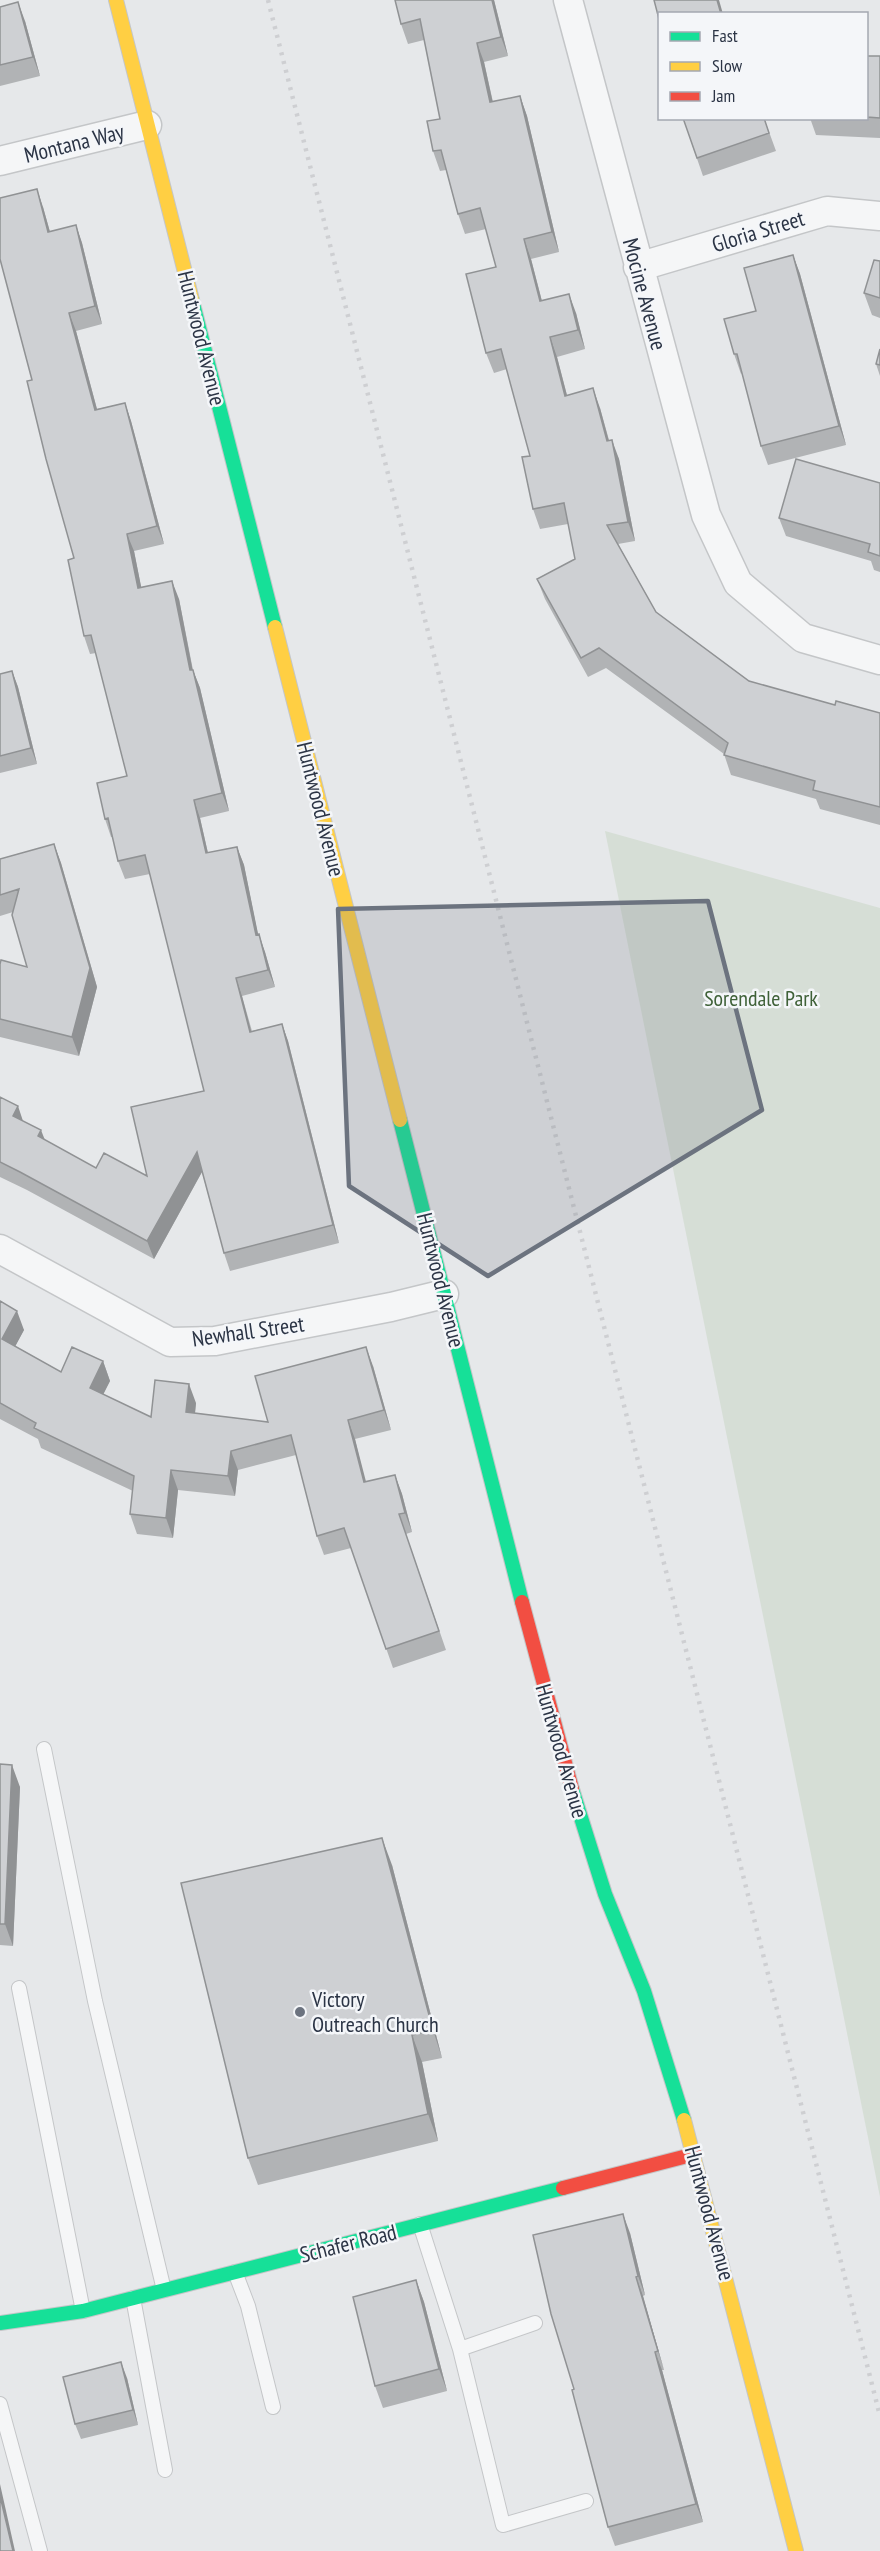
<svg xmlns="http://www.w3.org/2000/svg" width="880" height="2551" font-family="'PT Sans Narrow',sans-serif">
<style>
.green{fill:#d6ded6}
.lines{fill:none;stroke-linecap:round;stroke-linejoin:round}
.lane-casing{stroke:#c4c6c8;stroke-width:16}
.street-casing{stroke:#c4c6c8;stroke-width:31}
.fast-casing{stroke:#c4c6c8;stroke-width:16}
.slow-casing{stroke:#c4c6c8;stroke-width:16}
.jam-casing{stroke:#c4c6c8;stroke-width:16}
.lane{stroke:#f5f6f7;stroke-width:14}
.street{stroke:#f5f6f7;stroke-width:28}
.fast{stroke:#16e098;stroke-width:14}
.slow{stroke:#ffcf43;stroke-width:14}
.jam{stroke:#f24e42;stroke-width:14}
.rail{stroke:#cecfd2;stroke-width:4.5;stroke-dasharray:3 6;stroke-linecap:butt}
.wall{fill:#b1b3b5}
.shaded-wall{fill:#909294}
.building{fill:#ced0d3;stroke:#909294;stroke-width:1.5}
.marked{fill:#6c737f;fill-opacity:0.2;stroke:#6c737f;stroke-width:4.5;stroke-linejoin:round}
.poi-dot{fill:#6c737f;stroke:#f4f6f9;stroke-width:2}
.labels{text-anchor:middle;stroke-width:5;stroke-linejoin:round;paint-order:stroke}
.street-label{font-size:22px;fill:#2b3445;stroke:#f4f6f9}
.park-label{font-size:22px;fill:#3f6138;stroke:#f4f6f9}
.poi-label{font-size:22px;fill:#2b3445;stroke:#f4f6f9;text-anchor:start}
</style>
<rect width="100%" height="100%" fill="#e6e8ea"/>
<path class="green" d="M605,831L880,908V2197Z"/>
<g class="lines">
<defs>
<path id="lane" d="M44,1749L95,2001L164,2290
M19,1988L83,2311
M420,2224L460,2349L535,2323
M235,2272L248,2306L273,2407
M133,2298L165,2470
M460,2349L503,2525L586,2501
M0,2404L40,2551"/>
<path id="street" d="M568,0L706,515L738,583L803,638L880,660
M0,161L147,125
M638,267L827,211L880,216
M0,1249L170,1342L215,1341L391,1307L444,1294"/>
<path id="fast" d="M192,300L275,627
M400,1120L522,1602
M572,1789L605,1894L644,1991L684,2120
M0,2323L83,2311L563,2188"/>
<path id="slow" d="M116,0L192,300
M275,627L400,1120
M684,2120L796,2551"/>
<path id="jam" d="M522,1602L572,1789
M563,2188L695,2154"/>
</defs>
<use href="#lane" class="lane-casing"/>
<use href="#street" class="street-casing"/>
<use href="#fast" class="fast-casing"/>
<use href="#slow" class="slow-casing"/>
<use href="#jam" class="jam-casing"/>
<use href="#lane" class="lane"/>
<use href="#street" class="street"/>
<use href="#fast" class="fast"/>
<use href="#slow" class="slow"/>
<use href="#jam" class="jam"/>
<path class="rail" d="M268,0L880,2416"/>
</g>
<path class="wall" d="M395,0H494L508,56L484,62L493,102L520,96L527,116L559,252L531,259L542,301L576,313L585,349L557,357L567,395L600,408L609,440L619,459L635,541L618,544L656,612L749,681L835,705L880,713V825L820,809L816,799L731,775L724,754L606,668L588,677L545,599L537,579L575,559L568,524L540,529L533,509L530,456L507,369L494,373L486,353L496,267L486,229L465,234L458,214L446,170L440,171L433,151L440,119L424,40L408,44L401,24Z
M0,7L25,21L40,76L0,86Z
M867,56H880V138L816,135L810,118H867Z
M683,118H764L776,151L703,176Z
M43,207L50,232L76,225L82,243L102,324L76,331L97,409L125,403L131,421L164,544L134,551L141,587L179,599L193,670L200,688L229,811L200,818L208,853L237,847L244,865L258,935L265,952L275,987L242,996L252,1031L282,1024L288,1041L339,1243L230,1271L224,1253L202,1172L154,1259L27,1190L0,1177V1097L23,1121L45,1140L96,1168L147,1176L204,1091L150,874L125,879L118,861L113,837H111L105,819L127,776L96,653L90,654L84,636L74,558L32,380Z
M793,255L800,274L846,445L768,465L761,446L742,373L741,374L734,354L756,311Z
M880,261V318L872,315L864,293Z
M880,349V376L876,364Z
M880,483V572L874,570L871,561L786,536L779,518Z
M12,671L18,687L37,764L0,773V674Z
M54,844L61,863L97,987L79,1056L0,1037V964L27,967L13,912L0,916V859Z
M0,1301L24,1330L15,1346L61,1372L103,1361L110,1381L103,1394L151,1417L196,1403L195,1413L268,1422L373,1366L391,1430L355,1439L365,1482L395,1475L402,1494L412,1532L406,1534L446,1650L393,1668L351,1548L324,1555L317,1536L296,1455L238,1470L235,1496L178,1490L173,1538L137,1534L130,1514L133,1491L41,1448L38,1439L0,1419Z
M0,1764L20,1787L13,1946L0,1945Z
M392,1865L442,2058L422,2062L438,2141L258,2185L248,2158Z
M630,2233L645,2295L643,2296L664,2370H662L703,2522L615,2546L608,2527Z
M416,2280L424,2302L447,2391L383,2408L375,2386Z
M127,2378L138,2425L81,2439L75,2424Z"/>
<path class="shaded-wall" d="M492,0H494L508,56L501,37Z
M717,0H719L723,14H721Z
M18,2L25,21L40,76L33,57Z
M477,43L484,62L497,122L490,102Z
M520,96L527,116L559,252L552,232Z
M37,189L43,207L55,250L48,232Z
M76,225L82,243L102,324L95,306Z
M524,239L531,259L547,321L540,301Z
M793,255L800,274L846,445L839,426Z
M569,294L576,313L585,349L578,330Z
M69,313L76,331L102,428L95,410Z
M550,337L557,357L572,415L565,396Z
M593,388L600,408L614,460L607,441Z
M125,403L131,421L164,544L157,526Z
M612,440L619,459L635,541L628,522Z
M127,534L134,551L145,606L138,588Z
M172,581L179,599L196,688L190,670Z
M193,670L200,688L229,811L222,793Z
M12,671L18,687L37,764L31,748Z
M194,800L200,818L212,871L206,853Z
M54,844L61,863L97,987L79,1056L72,1037Z
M237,847L244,865L262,953L256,935Z
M259,934L265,952L275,987L268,970Z
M236,978L242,996L256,1050L250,1032Z
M282,1024L288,1041L339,1243L333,1225Z
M18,1106L24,1124L13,1116Z
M41,1130L48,1148L38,1136Z
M197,1152L203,1170L154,1259L147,1241Z
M17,1311L24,1330L9,1358L2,1339Z
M366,1347L373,1366L391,1430L384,1410Z
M103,1361L110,1381L97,1407L90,1388Z
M189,1384L196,1403L193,1432L186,1412Z
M348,1420L355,1439L371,1501L364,1482Z
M231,1451L238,1470L235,1496L228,1476Z
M171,1470L178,1490L173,1538L166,1518Z
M395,1475L402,1494L412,1532L405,1513Z
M12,1765L20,1787L13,1946L5,1924Z
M382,1838L392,1865L442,2058L433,2030Z
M412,2035L422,2062L438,2141L428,2114Z
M623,2214L630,2233L645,2295L638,2276Z
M636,2277L643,2296L664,2370L658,2351Z
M416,2280L424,2302L447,2391L439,2369Z
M655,2352L662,2370L703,2522L696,2504Z
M121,2362L127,2378L138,2425L133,2410Z
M0,2484L15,2551H13L0,2496Z"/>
<path class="building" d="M395,0H492L501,37L477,43L490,102L520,96L552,232L524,239L540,301L569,294L578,330L550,337L565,396L593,388L607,441L612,440L628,522L607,525L656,612L749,681L835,705L836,701L880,713V807L813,790L815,781L724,755L728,743L599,648L581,658L537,579L575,559L564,503L533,509L522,457L530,456L501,349L486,353L466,274L496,267L480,208L458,214L441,150L433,151L427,121L440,119L420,19L401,24Z
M654,0H717L721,14H660V23Z
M18,2L33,57L0,65V7Z
M867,56H880V118L867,117Z
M683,118H764L769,133L697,158Z
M37,189L48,232L76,225L95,306L69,313L95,410L125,403L157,526L127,534L138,588L172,581L190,670H193L222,793L194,800L206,853L237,847L256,935L259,934L268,970L236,978L250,1032L282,1024L333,1225L224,1253L197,1152L147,1241L20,1172L0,1162V1097L18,1106L13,1116L41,1130L38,1136L96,1168L104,1153L147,1176L131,1107L204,1091L145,855L118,861L108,818L105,819L97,783L127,776L91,635L84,636L68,560L74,558L46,459L27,381L32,380L0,259V198Z
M793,255L839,426L761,446L737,354H734L724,319L756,311L744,268Z
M874,260L880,261V298L864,293Z
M880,349V365L876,364Z
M796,459L880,483V556L868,552L870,544L779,518Z
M12,671L31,748L0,756V674Z
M54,844L90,968L72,1037L0,1019V964L1,960L27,967L12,915L19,889L0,895V859Z
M0,1301L17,1311L2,1339L61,1372L72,1347L103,1361L90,1388L151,1417L155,1380L189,1384L186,1412L268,1422L255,1376L366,1347L384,1410L348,1420L364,1482L395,1475L405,1513L399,1514L439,1631L386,1649L344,1528L317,1536L291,1435L231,1451L228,1476L171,1470L166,1518L130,1514L134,1476L34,1428L36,1423L0,1403Z
M0,1764L12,1765L5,1924H0Z
M382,1838L433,2030L412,2035L428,2114L248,2158L181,1883Z
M623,2214L638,2276L636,2277L658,2351L655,2352L696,2504L608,2527L572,2390L574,2389L551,2314L533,2235Z
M416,2280L439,2369L375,2386L353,2297Z
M121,2362L133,2410L75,2424L63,2377Z
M0,2496L13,2551H0Z"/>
<path class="marked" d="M708,901L762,1110L488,1276L349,1186L338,909Z"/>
<circle class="poi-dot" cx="300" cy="2012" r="6"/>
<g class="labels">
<g class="street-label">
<text transform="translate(74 143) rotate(-14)" y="8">Montana Way</text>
<text transform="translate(758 231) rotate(-17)" y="8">Gloria Street</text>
<text transform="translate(645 294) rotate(75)" y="8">Mocine Avenue</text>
<text transform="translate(202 338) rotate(76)" y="8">Huntwood Avenue</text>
<text transform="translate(321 809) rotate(76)" y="8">Huntwood Avenue</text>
<text transform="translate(441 1280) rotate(76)" y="8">Huntwood Avenue</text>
<text transform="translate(248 1331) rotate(-8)" y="8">Newhall Street</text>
<text transform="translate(562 1751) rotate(74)" y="8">Huntwood Avenue</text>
<text transform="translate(710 2213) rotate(75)" y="8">Huntwood Avenue</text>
<text transform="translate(348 2243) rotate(-14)" y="8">Schafer Road</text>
</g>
<g class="park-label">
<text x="761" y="1006">Sorendale Park</text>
</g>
<g class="poi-label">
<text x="312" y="2007">Victory<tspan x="312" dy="25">Outreach Church</tspan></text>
</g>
</g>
<rect x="658" y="12" width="210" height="108" fill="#f4f6f9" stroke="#a4a8b1" stroke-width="1.5"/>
<rect x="670" y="32" width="30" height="9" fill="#16e098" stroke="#a4a8b1" stroke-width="1.5"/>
<text x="712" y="42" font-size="18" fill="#2b3445">Fast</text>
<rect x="670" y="62" width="30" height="9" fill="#ffcf43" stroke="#a4a8b1" stroke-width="1.5"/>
<text x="712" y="72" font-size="18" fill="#2b3445">Slow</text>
<rect x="670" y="92" width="30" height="9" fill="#f24e42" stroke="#a4a8b1" stroke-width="1.5"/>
<text x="712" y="102" font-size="18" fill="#2b3445">Jam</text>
</svg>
